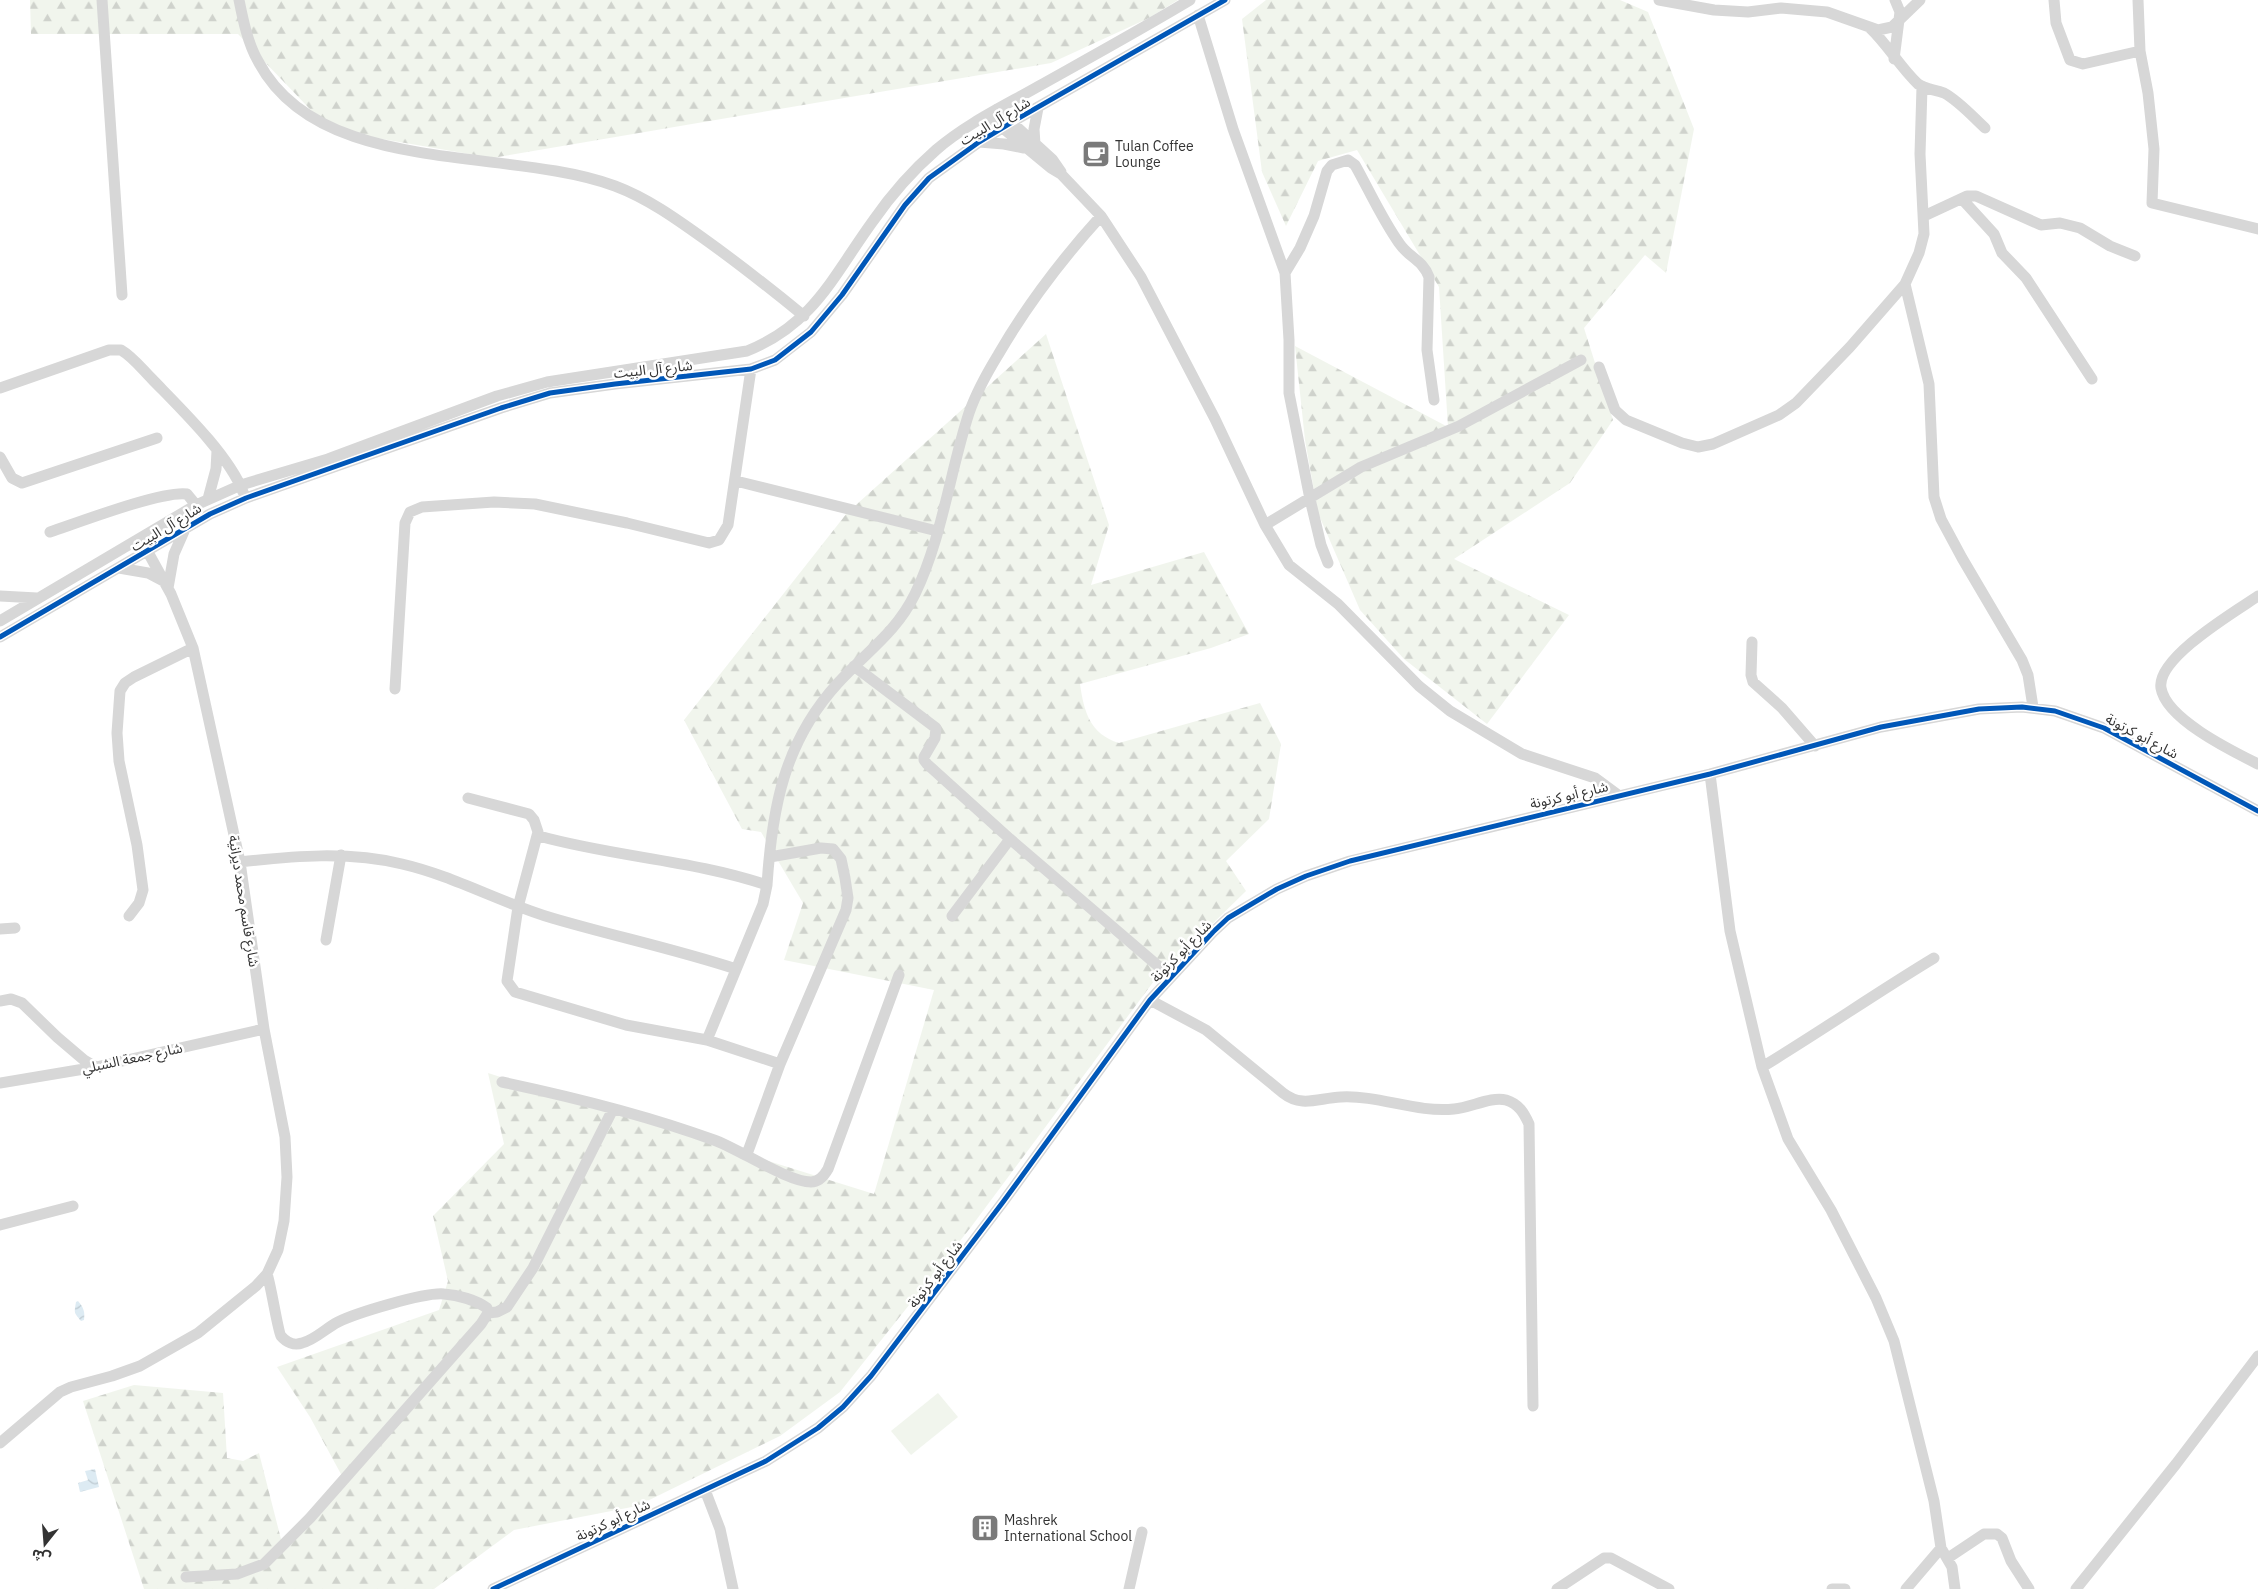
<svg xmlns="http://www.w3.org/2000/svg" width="2258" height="1589" font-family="'IBM Plex Sans','Noto Sans Arabic',sans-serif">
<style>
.grass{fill:#f1f5ed}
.forest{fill:url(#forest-firs)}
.water{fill:url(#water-waves)}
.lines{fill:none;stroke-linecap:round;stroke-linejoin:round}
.minor{stroke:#d7d7d7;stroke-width:11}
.cycleway-casing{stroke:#fff;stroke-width:8}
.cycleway{stroke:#0057b8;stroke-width:5}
.labels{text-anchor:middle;stroke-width:5;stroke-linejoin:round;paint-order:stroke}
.street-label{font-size:14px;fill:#333;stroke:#fff}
.poi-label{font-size:14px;fill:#333;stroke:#fff;text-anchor:start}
</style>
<defs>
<pattern id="forest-firs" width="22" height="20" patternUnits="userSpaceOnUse" patternTransform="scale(1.25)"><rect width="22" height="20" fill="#f1f5ed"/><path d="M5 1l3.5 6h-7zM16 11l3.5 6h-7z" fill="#cfd2cc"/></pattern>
<pattern id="water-waves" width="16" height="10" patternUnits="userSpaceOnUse" patternTransform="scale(1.25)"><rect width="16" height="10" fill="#ddebf3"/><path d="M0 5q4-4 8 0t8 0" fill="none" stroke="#becad1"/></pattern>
</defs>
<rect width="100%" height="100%" fill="#fff"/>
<path class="grass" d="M938,1393L958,1417L911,1455L891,1431Z"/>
<path class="forest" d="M30,0H1178L1149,18L1051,63L492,158L330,130L238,34H31Z
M1266,0H1620L1648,12L1694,129L1666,273L1645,255L1584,328L1613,420L1570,483L1454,559L1569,615L1487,724L1404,659L1360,610L1318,513L1305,440L1295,346L1448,427L1439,287L1357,150L1318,161L1286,226L1262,172L1242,19Z
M1046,334L1109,525L1091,585L1204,552L1249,634L1211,648L1080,684C1084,712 1090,734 1119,743L1260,703L1281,744L1269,819L1226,861L1246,891L1154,981L971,1227L840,1392L780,1436L637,1506L514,1530L434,1589H144L83,1401L134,1385L223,1393L227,1458L243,1461L259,1453L283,1547L342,1476L310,1417L277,1367L439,1310L448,1281L433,1216L504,1144L488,1073L874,1194L934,990L784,960L803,903L761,832L742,829L684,720L847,513Z"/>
<path class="water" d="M78,1301C84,1308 85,1312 84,1320L81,1321C74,1312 74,1314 76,1302Z
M95,1469L99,1487L80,1492L78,1483L88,1480L85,1471Z"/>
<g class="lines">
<path class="minor" d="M102,0L122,295
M239,0C243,20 248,44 258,61C319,178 508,146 615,186C647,198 675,218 703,238C738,263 771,289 804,316
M1659,0L1714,10L1748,12L1781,8L1827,12L1878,30L1892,27L1920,0
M2054,0L2056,23L2070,60L2083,64L2140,51
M2138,0L2140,51L2148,93L2154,149L2152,203L2258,229
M1198,15L1233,129L1285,273L1289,340V393L1310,499L1321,545L1328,563
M1870,28C1888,45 1900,67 1918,84C1926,90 1935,89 1944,93C1959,101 1973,117 1985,128
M1894,59L1900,12L1895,0
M1922,87L1920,154L1924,234L1919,253L1905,284L1929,384L1934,497L1941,519L1962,558L2022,660L2028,675L2033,707
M997,109L1052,159L1061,172
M987,115L1051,168L1061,174L1101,216L1141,277L1215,419L1265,525L1289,565L1338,604L1419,686L1450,711L1522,754L1595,778L1618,795
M979,142L1004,144L1024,148
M1035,144L1034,129L1038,108
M1962,199L1994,234L2002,253L2026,278L2092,379
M1924,216L1967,196H1976L2041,225L2060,223L2080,228L2110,246L2135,256
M1285,273L1300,248L1314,216L1327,171L1332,165L1348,160L1355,165C1369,190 1382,219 1399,243C1409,258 1422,259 1429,277L1427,350L1434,400
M1599,367L1615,410L1626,420L1682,443L1698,447L1713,444L1779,415L1796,403L1850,347L1905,284
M0,388L109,350H121C133,357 142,369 152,379C180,408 229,455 243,492
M0,457L12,478L22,483L157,438
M736,481L937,531
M208,499L216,469L217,451
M1265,525L1361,467L1459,426L1581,360
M50,532C77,523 163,490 187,494L196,505
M119,568L148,573L165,582
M168,588L174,554L185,529
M0,596L37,598
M2258,596C2236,611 2156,658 2161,688C2166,719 2232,751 2258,764
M0,621L196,505L241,485L328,459L497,396L547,382L747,351C814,324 833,276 873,221C891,195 912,171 936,150C966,124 1004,106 1039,86C1089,58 1140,30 1190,0
M0,637L210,514L246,498L501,408L550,393L615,384L751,369L775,360L811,332L842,295L905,205L929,178L979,142L1012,122L1225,0
M1752,642L1751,675L1753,682L1782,708L1815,746
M854,666L936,728L935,738L924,757V760L927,764L1010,839L1171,977
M395,689L405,523L410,512L422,507L494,502L535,504L627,523L709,543L719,540L728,525L751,369
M1710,774L1730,931L1762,1067L1788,1139L1831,1210L1876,1298L1894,1341L1934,1501L1941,1548L1952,1567L1955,1589
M468,798L529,814L534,820L538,832L518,907L507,981L515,992L626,1025L707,1040L780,1064
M539,836C614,857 693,860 767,885L763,904L707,1040
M240,862C294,856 348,851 402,864C454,876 501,903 552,918C613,936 675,949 736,969
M767,885C772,808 784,742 838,683C866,652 896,633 915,594C942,539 950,471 969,413C976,393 987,373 998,355C1027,305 1062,259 1101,216
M129,916L139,903L143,890L137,845L119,761L117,733L120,691L125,683L134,677L193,648
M952,916L1010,839
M0,929L15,928
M326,940L341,855
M1150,1000L1206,1030L1283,1093C1302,1108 1318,1098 1341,1097C1379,1095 1416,1113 1454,1109C1470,1108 1491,1096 1506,1100C1519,1104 1524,1113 1529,1124L1533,1406
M0,1001L11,999L22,1003L57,1037L84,1060L96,1067
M1762,1067C1820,1032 1876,993 1934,958
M502,1082C573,1097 646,1115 714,1140C739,1149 788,1182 811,1182C819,1182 824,1176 828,1169L899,975
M0,1083L96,1067L264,1029
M747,1154L780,1064L846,910L848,898L845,878L841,859L833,849L821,848L770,857
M0,1225L73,1206
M488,1313L497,1312L507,1307L533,1268L613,1109
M0,1443L60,1392L71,1387L112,1376L140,1366L198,1333L256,1286L267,1274L278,1250L284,1221L287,1177L285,1137L264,1029L240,862L193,648L171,594L144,545
M705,1490L720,1529L733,1589
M1948,1558L1984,1534H1997L2002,1538L2011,1561L2029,1589
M186,1577L237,1574L264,1564L310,1518L481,1324L488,1313L487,1308C476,1300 458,1295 444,1294C425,1292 356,1313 338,1322C326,1328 315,1340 302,1343C294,1346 286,1342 281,1336C278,1332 271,1285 267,1274
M493,1589L766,1461L818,1428L843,1407L871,1376L1003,1202L1150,1000L1213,932L1228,918L1277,889L1306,876L1350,861L1710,774L1881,727L1979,709L2022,707L2055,711L2104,728L2258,811
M1129,1589L1142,1532
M1557,1589L1604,1558H1611L1669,1589
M1832,1589H1845
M1906,1589L1941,1548
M2076,1589L2176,1464L2258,1356"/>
<defs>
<path id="cycleway" d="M0,637L210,514L246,498L501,408L550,393L615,384L751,369L775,360L811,332L842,295L905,205L929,178L979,142L1012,122L1225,0
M493,1589L766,1461L818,1428L843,1407L871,1376L1003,1202L1150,1000L1213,932L1228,918L1277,889L1306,876L1350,861L1710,774L1881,727L1979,709L2022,707L2055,711L2104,728L2258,811"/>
</defs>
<use href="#cycleway" class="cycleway-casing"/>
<use href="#cycleway" class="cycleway"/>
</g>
<defs>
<symbol id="cafe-square" viewBox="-11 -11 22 22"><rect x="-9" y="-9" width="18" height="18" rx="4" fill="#7a7a7a" stroke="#fff"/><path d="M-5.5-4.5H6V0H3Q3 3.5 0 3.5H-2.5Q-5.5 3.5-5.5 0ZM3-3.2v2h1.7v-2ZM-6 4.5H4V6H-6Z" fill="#fff"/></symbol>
<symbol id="building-square" viewBox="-11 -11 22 22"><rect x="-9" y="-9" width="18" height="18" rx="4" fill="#7a7a7a" stroke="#fff"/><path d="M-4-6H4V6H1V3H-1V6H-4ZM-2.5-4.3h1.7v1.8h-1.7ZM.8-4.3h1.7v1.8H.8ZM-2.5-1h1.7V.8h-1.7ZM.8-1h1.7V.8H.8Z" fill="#fff"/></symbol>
</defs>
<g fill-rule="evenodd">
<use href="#cafe-square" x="1080" y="138" width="32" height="32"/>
<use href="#building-square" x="969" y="1512" width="32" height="32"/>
</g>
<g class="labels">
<g class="street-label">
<text transform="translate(995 121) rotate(-31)" y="5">شارع آل البيت</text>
<text transform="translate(653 369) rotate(-6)" y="5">شارع آل البيت</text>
<text transform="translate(166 527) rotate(-31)" y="5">شارع آل البيت</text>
<text transform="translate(2142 736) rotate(28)" y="5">شارع أبو كرتونة</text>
<text transform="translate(1569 795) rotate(-13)" y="5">شارع أبو كرتونة</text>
<text transform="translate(244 901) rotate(81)" y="5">شارع قاسم محمد ديرانية</text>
<text transform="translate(1181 951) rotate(-46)" y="5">شارع أبو كرتونة</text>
<text transform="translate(132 1058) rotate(-12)" y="5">شارع جمعة الشبلي</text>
<text transform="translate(935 1274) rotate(-53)" y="5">شارع أبو كرتونة</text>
<text transform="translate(613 1520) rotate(-25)" y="5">شارع أبو كرتونة</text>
</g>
<g class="poi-label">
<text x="1115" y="151">Tulan Coffee<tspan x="1115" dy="16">Lounge</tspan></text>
<text x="1004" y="1525">Mashrek<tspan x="1004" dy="16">International School</tspan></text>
</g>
</g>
<g transform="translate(45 1544) rotate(197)" stroke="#ffffff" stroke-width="4" paint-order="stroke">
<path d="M0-4L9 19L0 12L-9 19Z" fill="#333333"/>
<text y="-8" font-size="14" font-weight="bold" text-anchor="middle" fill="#333333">ش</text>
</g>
</svg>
